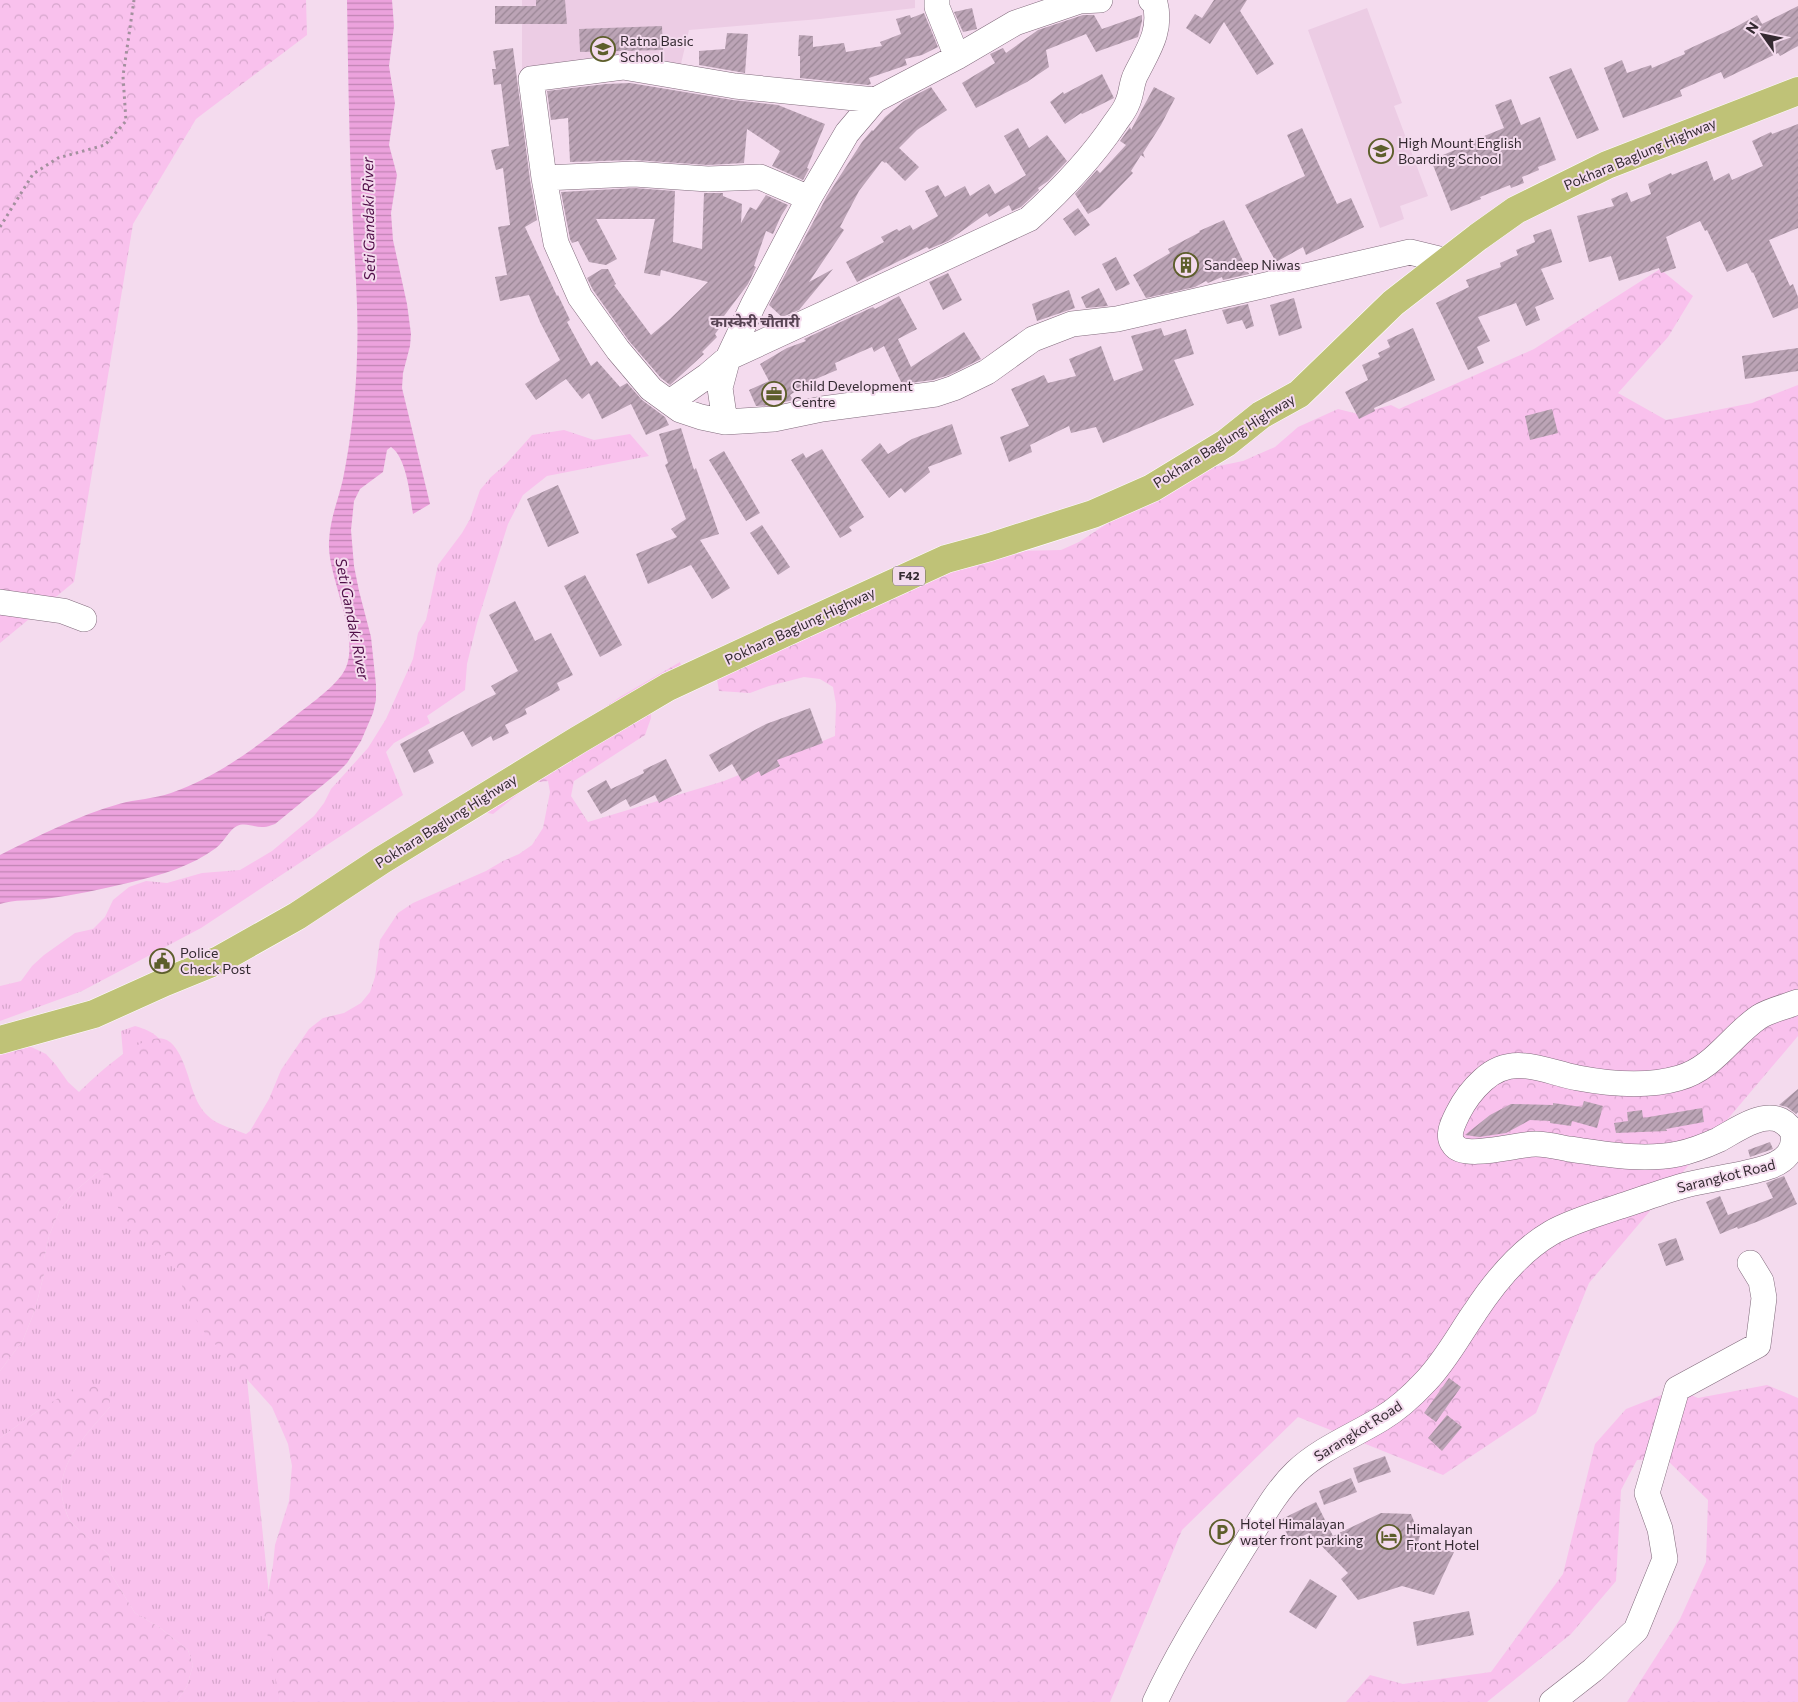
<svg xmlns="http://www.w3.org/2000/svg" width="1798" height="1702" font-family="Commissioner,'Noto Sans Devanagari',sans-serif">
<style>
.built{fill:#eccce4}
.grass{fill:url(#grass-tufts)}
.forest{fill:url(#forest-crowns)}
.water{fill:url(#water-rules)}
.building{fill:url(#building-hatch)}
.lines{fill:none;stroke-linecap:round;stroke-linejoin:round}
.minor-casing{stroke:#816b7c;stroke-width:26}
.highway-casing{stroke:#fff;stroke-width:29}
.path{stroke:#a3909e;stroke-width:3;stroke-dasharray:2.5 4;stroke-linecap:butt}
.minor{stroke:#fff;stroke-width:25}
.highway{stroke:#bfc277;stroke-width:28}
.labels{text-anchor:middle;stroke-width:4;stroke-linejoin:round;paint-order:stroke}
.shield{fill:#f4dbee;stroke:#6e5f6a;stroke-width:1}
.shield-label{font-size:12px;font-weight:bold;fill:#342a31}
.poi-label{font-size:14px;fill:#342a31;stroke:#f4dbee;text-anchor:start}
.street-label{font-size:14px;fill:#342a31;stroke:#f4dbee}
.water-label{font-size:15px;font-style:italic;fill:#4f0e47;stroke:#f4dbee}
.neighbourhood-label{font-size:15px;font-weight:bold;fill:#584454;stroke:#f4dbee}
</style>
<defs>
<pattern id="grass-tufts" width="24" height="20" patternUnits="userSpaceOnUse" patternTransform="scale(1.25)"><rect width="24" height="20" fill="#f9c1ed"/><path d="M3 7l-1-3M5 7V3M7 7l1-3M15 17l-1-3M17 17v-4M19 17l1-3" fill="none" stroke="#d6a6cc"/></pattern>
<pattern id="forest-crowns" width="20" height="18" patternUnits="userSpaceOnUse" patternTransform="scale(1.25)"><rect width="20" height="18" fill="#f9c1ed"/><path d="M2 6a3 3 0 1 1 6 0M12 15a3 3 0 1 1 6 0" fill="none" stroke="#d6a6cc"/></pattern>
<pattern id="water-rules" width="6" height="5" patternUnits="userSpaceOnUse" patternTransform="scale(1.25)"><rect width="6" height="5" fill="#eca2dd"/><path d="M0 2.5h6" fill="none" stroke="#c084b4"/></pattern>
<pattern id="building-hatch" width="6" height="6" patternUnits="userSpaceOnUse" patternTransform="scale(1.25)"><rect width="6" height="6" fill="#bca4b6"/><path d="M-1 1l2-2M0 6l6-6M5 7l2-2" fill="none" stroke="#9a8695"/></pattern>
</defs>
<rect width="100%" height="100%" fill="#f4dbee"/>
<path class="built" d="M522,0H915V8L820,19L689,30L680,68L522,73Z
M1367,8L1402,103L1394,106L1428,196L1400,206L1404,219L1380,228L1308,30Z"/>
<path class="grass" d="M564,430L594,440L630,434L649,456L547,476L523,495L508,524L477,623L467,664L465,690L427,716L430,723L394,743L386,752L403,795L201,928L82,991L0,1021V986L21,981L32,966L44,955L75,933L93,929L105,917L113,900L129,887L146,881L167,883L202,873L240,870L272,851L314,816L324,803L331,789L368,748L386,719L413,659L418,633L426,620L438,565L462,533L470,519L480,490L491,477L506,464L532,435Z
M135,1026C155,1032 160,1037 171,1055L225,1165L280,1702H175L178,1700L187,1686L193,1665L188,1650L159,1627L135,1613L111,1574L109,1555C97,1543 82,1534 71,1522C68,1518 66,1512 65,1508C50,1469 87,1434 110,1407L39,1410L0,1438V1371L23,1340L35,1310L44,1274V1259L49,1236L59,1211L74,1192L101,1169L124,1065L121,1031Z"/>
<path class="forest" d="M0,0H306L307,35L196,119L133,224L74,582L0,643Z
M1660,269L1693,296L1668,337L1618,393L1666,420L1752,403L1798,385V1036L1589,1283L1536,1413L1443,1475L1298,1417L1182,1530L1110,1702H280L264,1616L273,1565L275,1545L289,1501L292,1466L288,1444L272,1407L205,1333L193,1315L176,1270L164,1254L138,1234L120,1212L101,1169L74,1192L59,1211L49,1236L44,1259V1274L35,1310L23,1340L0,1371V1051L27,1045L46,1054L56,1065L68,1082L79,1092C95,1077 141,1032 164,1039C173,1041 180,1054 183,1062C191,1080 193,1102 208,1116C217,1125 234,1129 246,1134L250,1131L269,1099L281,1070L309,1029L323,1018L344,1013L361,1003L370,992L375,977L380,940L398,913L413,903L486,871L503,861L519,854L532,845L543,828L550,792L548,781L532,783L493,814L478,811L504,776L620,697L680,662L682,669L650,701L651,718L645,735L574,781L571,796L588,822L724,781L835,736L836,704L833,687L820,679L804,677L769,686L750,693L719,691L717,679L830,628L821,606L1013,551L1061,550L1079,542L1105,525L1129,499L1175,475L1243,461L1275,447L1298,427L1338,409L1358,414L1391,405L1399,409L1534,349Z
M94,1384L109,1390L110,1407C87,1434 50,1469 65,1508C66,1513 68,1518 71,1522C82,1534 98,1543 109,1555L111,1574L135,1613L159,1627L188,1650L193,1665L187,1686L178,1700L175,1702H0V1438L39,1410L73,1389Z
M1767,1385L1798,1398V1702H1627L1680,1619L1706,1562L1708,1500L1667,1460H1637L1621,1490L1616,1581L1571,1634L1487,1702H1346L1370,1675L1403,1684L1491,1672L1563,1574L1595,1444L1626,1409L1677,1389L1698,1398Z"/>
<path class="water" d="M347,0H392L394,26L389,66L395,103L389,145L397,175L391,213L393,240L407,304L411,334L410,346L403,373L402,388L430,504L413,514C410,496 407,458 391,447L387,450L383,472L360,489L354,501L351,530L354,566L359,591L371,637L376,685V700L373,713L361,741L347,763L335,775L275,824C271,825 267,827 264,827C255,828 246,822 237,826C229,830 224,842 216,848C192,866 161,875 132,882C103,889 74,895 45,899C30,901 15,899 0,904V855C38,836 77,816 119,804C136,799 154,799 171,793C218,777 261,744 299,713C312,703 334,687 343,673C364,641 327,578 329,542C330,518 338,501 343,479C351,439 356,397 357,356C359,306 354,255 352,205C349,137 348,68 347,0Z"/>
<path class="building" d="M536,0H565L567,24H495V6H536Z
M1214,0H1247L1240,11L1274,64L1257,75L1224,22L1210,44L1186,28L1195,14L1202,18Z
M1798,6V46L1780,56L1778,53L1724,79L1721,72L1680,90L1682,96L1623,118L1604,68L1622,60L1627,73L1651,65L1652,68L1685,54L1684,51L1734,28L1757,15L1762,24Z
M972,8L977,29L963,32L954,12Z
M924,13L938,47L922,55L905,59L907,65L869,78L871,84L868,85L800,78V56H798L799,35L813,36V47L844,43L846,52L882,46L880,42L901,34L896,19L910,15L911,18Z
M1083,15H1094L1102,29L1142,15V21L1138,37L1096,52L1086,34L1046,50L1049,67L1027,82L976,108L962,83L995,63L990,54L1003,48L1006,53L1038,30Z
M662,26L663,50L580,52L579,29Z
M727,33L748,34L745,73L699,65V51L725,49Z
M513,48L530,180L537,220L525,227L557,296L558,295L570,320L567,322L591,366L597,361L620,387L627,383L642,400L665,417L669,425L646,435L631,404L602,419L589,393L582,399L566,379L536,400L525,384L560,360L540,322L529,295L500,301L495,277L507,275L498,227L510,225L503,168L496,170L491,150L509,146L501,84L494,85L492,69H496L493,51Z
M1571,68L1599,130L1577,139L1549,77Z
M1102,74L1114,98L1082,114L1081,113L1065,124L1050,102L1063,92L1064,94Z
M630,83L733,100L778,105L825,124L807,168L809,169L803,180L772,166L780,151L747,129L744,163L708,165L633,160L570,162L568,118L551,120L547,91L606,84Z
M931,87L947,110L917,130L899,148L919,167L905,181L886,162L885,163L882,161L859,191L840,227L844,230L809,282L833,269L799,310L782,317L769,305L827,196L862,142L872,130L873,131L885,117L904,101Z
M1154,87L1175,98L1161,125L1143,153L1145,158L1141,155L1131,171L1133,173L1100,207L1088,214L1075,194L1097,170L1100,173L1126,145L1120,141L1130,127L1131,130Z
M1511,99L1521,125L1540,117L1556,160L1538,167L1539,170L1522,177L1524,183L1511,188L1510,185L1480,197L1481,199L1451,211L1431,160L1467,145V143L1504,128L1495,105Z
M1798,124V228L1769,240L1790,286L1793,284L1798,297V308L1773,318L1753,272L1752,273L1747,263L1727,272L1707,230L1705,231L1700,221L1666,237L1676,268L1661,273L1659,268L1619,281L1611,256L1589,262L1577,216L1614,206L1611,199L1627,192L1631,202L1651,194L1648,184L1671,173L1672,175L1707,161L1714,181L1729,173L1732,180L1763,166L1752,141L1771,132L1772,134Z
M1018,128L1029,148L1047,135L1067,161L1048,181L1038,188L1039,190L1021,207L1012,211L1009,205L989,217L987,213L948,241L929,249L927,247L857,282L846,262L884,242L881,237L897,229L899,231L910,225L913,230L938,216L925,191L938,185L945,197L965,186L970,196L989,184L995,194L1026,175L1004,136Z
M1302,128L1337,204L1351,198L1364,227L1306,255L1303,247L1276,262L1245,205L1305,176L1287,135Z
M634,188L675,191L673,242L702,249L704,193H723V196L742,204L741,223L750,207L756,210L766,195L788,205L781,216L773,234L766,231L754,266L756,267L748,284L724,316L727,318L715,334L717,337L702,352L704,354L670,385L661,378L629,341L593,290L587,278L602,269H608L616,284L614,285L651,335L670,319L708,282L661,270L660,276L644,273L655,219H596L617,259L606,265L589,262L578,241L572,243L570,239L561,192Z
M1078,208L1090,225L1075,236L1063,219Z
M1224,220L1249,274L1223,280L1222,277L1208,283L1206,281L1195,287L1146,298L1133,275L1170,253L1168,249L1200,232L1199,231Z
M1551,229L1562,262L1541,269L1554,299L1535,307L1540,320L1526,326L1516,303L1478,317L1490,341L1477,347L1484,363L1468,370L1436,303L1469,287L1466,280L1501,267L1500,263L1518,255L1516,250L1535,242L1533,235Z
M1116,257L1130,284L1116,291L1102,264Z
M948,273L962,300L943,310L929,282Z
M1099,288L1108,306L1086,308L1081,297Z
M1069,290L1075,308L1037,321L1032,304Z
M899,296L917,329L898,339L911,367L964,332L981,359L949,375L933,380L902,384L884,346L874,352L872,347L835,363L837,370L811,381L790,395L793,400L772,405L756,406L749,390L769,381L760,364L787,348L806,341L804,339L873,307L875,309Z
M1294,298L1302,328L1279,336L1270,305Z
M1248,304L1254,326L1246,329L1242,320L1227,324L1222,310Z
M1161,328L1164,336L1186,329L1194,354L1174,360L1194,405L1103,443L1096,427L1071,433L1069,426L1030,445L1032,452L1009,462L1000,437L1029,426L1011,389L1044,375L1048,383L1076,376L1069,359L1101,346L1114,381L1143,370L1131,336Z
M1413,328L1435,380L1374,408L1375,411L1359,419L1345,392L1368,380L1362,365L1380,357L1378,353L1390,347L1387,340Z
M1798,348V371L1745,379L1742,356Z
M1552,409L1558,433L1530,440L1525,416Z
M952,424L962,454L928,467L930,472L905,493L901,488L889,498L861,460L880,443L888,454L912,439Z
M681,428L694,470L696,468L719,534L700,540L730,588L712,599L691,565L648,584L636,554L677,537L671,529L686,519L665,465L668,463L659,434Z
M822,449L864,517L849,527L852,531L840,538L791,460L803,453L806,458Z
M724,451L760,513L746,521L709,460Z
M558,485L579,533L548,547L527,499Z
M762,525L790,567L778,575L750,533Z
M585,575L622,645L600,657L564,586Z
M515,601L535,641L551,633L573,675L557,683L560,690L525,709L527,714L505,725L509,733L493,741L491,736L472,747L463,731L428,750L434,763L414,773L400,744L496,694L491,686L518,671L489,615Z
M810,708L823,743L777,760L780,766L761,776L759,771L742,781L732,764L719,772L709,755L766,724Z
M666,759L682,791L659,803L655,795L630,807L626,799L601,814L587,791L606,780L611,789L644,773L643,770Z
M1798,1089V1112L1796,1114L1787,1107L1779,1105Z
M1584,1101L1603,1106L1597,1128L1572,1121L1571,1126L1550,1123V1121L1530,1120L1506,1133L1479,1137L1465,1135L1490,1115L1511,1104L1553,1105V1103L1582,1107Z
M1702,1108L1704,1122L1666,1129L1667,1131L1616,1133L1614,1123L1628,1121L1627,1112L1642,1110L1643,1118Z
M1770,1142L1773,1149L1750,1157L1748,1150Z
M1784,1176L1797,1204L1759,1221L1738,1229L1737,1227L1720,1234L1706,1202L1720,1196L1728,1215L1773,1198L1766,1183Z
M1676,1238L1684,1260L1666,1266L1658,1244Z
M1449,1378L1461,1387L1436,1422L1424,1413Z
M1447,1415L1462,1427L1442,1451L1428,1438Z
M1385,1456L1391,1472L1358,1483L1353,1468Z
M1351,1478L1357,1492L1324,1505L1319,1491Z
M1316,1502L1333,1536L1381,1513L1411,1514L1420,1536L1417,1545L1454,1552L1434,1595L1402,1586L1358,1600L1341,1579L1348,1573L1309,1533L1291,1542L1280,1520Z
M1310,1579L1337,1596L1316,1629L1289,1612Z
M1469,1611L1474,1635L1417,1646L1413,1622Z"/>
<g class="lines">
<defs>
<path id="minor" d="M937,0V7L957,57
M875,100L735,86L623,67L531,79L544,178L556,243L580,297L618,350L651,389L680,410L701,417L725,422L774,419L822,409L936,394L954,388L987,372L1033,339L1072,324L1117,319L1410,252L1447,261
M544,178L634,174L708,179L760,177L809,198
M670,402L707,376L728,358L1029,219C1061,190 1091,159 1115,123C1119,117 1125,110 1127,104C1132,94 1131,83 1136,74C1148,50 1162,31 1155,3L1151,0
M725,422L720,388L728,358L753,305L809,198L847,133L875,100L957,57L1015,23L1080,1L1100,0
M0,602L63,611L84,619
M1155,1702C1180,1648 1212,1599 1243,1548C1259,1523 1274,1493 1296,1472C1320,1449 1353,1436 1381,1419C1398,1409 1413,1395 1426,1381C1446,1360 1459,1335 1475,1312C1494,1283 1520,1251 1551,1233C1572,1221 1598,1214 1621,1206C1643,1199 1664,1191 1686,1185C1713,1178 1741,1176 1768,1167C1783,1162 1798,1150 1792,1131C1789,1126 1786,1123 1780,1120C1760,1112 1735,1131 1718,1140C1705,1146 1692,1151 1678,1154C1642,1161 1605,1154 1569,1149C1558,1147 1547,1144 1536,1144C1517,1144 1465,1160 1454,1145C1446,1136 1453,1123 1458,1113C1464,1101 1473,1089 1483,1080C1513,1052 1545,1072 1578,1078C1610,1084 1648,1087 1679,1078C1713,1069 1731,1036 1759,1017C1770,1010 1785,1007 1798,1002
M1552,1702L1593,1670L1636,1630L1665,1559L1660,1529L1647,1493L1677,1389L1758,1345L1764,1298L1761,1281L1750,1263"/>
<path id="highway" d="M0,1040L94,1014L165,982L219,960L297,916L382,860L578,740L668,687L782,634L946,559L990,547L1093,514L1152,488L1226,443L1261,415L1299,394L1393,303L1478,237L1516,210L1607,165L1798,91"/>
</defs>
<use href="#minor" class="minor-casing"/>
<use href="#highway" class="highway-casing"/>
<path class="path" d="M0,227L33,174L58,158L105,145L126,121L123,76L134,0"/>
<use href="#minor" class="minor"/>
<use href="#highway" class="highway"/>
</g>
<defs>
<symbol id="school-ring" viewBox="-11 -11 22 22"><circle r="9.5" fill="#f4dbee" stroke="#5d5e2b" stroke-width="1.5"/><path d="M0-5L7-2L0 1L-7-2ZM-4 1L0 2.5L4 1V4Q0 6-4 4Z" fill="#5d5e2b"/></symbol>
<symbol id="building-ring" viewBox="-11 -11 22 22"><circle r="9.5" fill="#f4dbee" stroke="#5d5e2b" stroke-width="1.5"/><path d="M-4-6H4V6H1V3H-1V6H-4ZM-2.5-4.3h1.7v1.8h-1.7ZM.8-4.3h1.7v1.8H.8ZM-2.5-1h1.7V.8h-1.7ZM.8-1h1.7V.8H.8Z" fill="#5d5e2b"/></symbol>
<symbol id="office-ring" viewBox="-11 -11 22 22"><circle r="9.5" fill="#f4dbee" stroke="#5d5e2b" stroke-width="1.5"/><path d="M-6-3h4V-5.5h4V-3h4V5H-6ZM-1-4.5V-3h2v-1.5ZM-6 0V1H6V0Z" fill="#5d5e2b"/></symbol>
<symbol id="civic-ring" viewBox="-11 -11 22 22"><circle r="9.5" fill="#f4dbee" stroke="#5d5e2b" stroke-width="1.5"/><path d="M-.6-6.5H3V-4.5H.6V-3L4-1V1h2V6H-6V1h2V-1L-.6-3ZM-1.2 2.5V6h2.4V2.5Z" fill="#5d5e2b"/></symbol>
<symbol id="parking-ring" viewBox="-11 -11 22 22"><circle r="9.5" fill="#f4dbee" stroke="#5d5e2b" stroke-width="1.5"/><path d="M-3.5-5.5H1a3.5 3.5 0 0 1 0 7H-1V5.5H-3.5ZM-1-3.4V-.6H.8a1.4 1.4 0 0 0 0-2.8Z" fill="#5d5e2b"/></symbol>
<symbol id="hotel-ring" viewBox="-11 -11 22 22"><circle r="9.5" fill="#f4dbee" stroke="#5d5e2b" stroke-width="1.5"/><path d="M-6-4.5h1.5V1H6V5H4.5V3h-9V5H-6ZM-4 0a1.8 1.8 0 1 1 3.6 0ZM.5 0V-2.5h3Q6-2.5 6 0Z" fill="#5d5e2b"/></symbol>
</defs>
<g fill-rule="evenodd">
<use href="#school-ring" x="589" y="35" width="28" height="28"/>
<use href="#school-ring" x="1367" y="137" width="28" height="28"/>
<use href="#building-ring" x="1172" y="251" width="28" height="28"/>
<use href="#office-ring" x="760" y="380" width="28" height="28"/>
<use href="#civic-ring" x="148" y="947" width="28" height="28"/>
<use href="#parking-ring" x="1208" y="1518" width="28" height="28"/>
<use href="#hotel-ring" x="1375" y="1523" width="28" height="28"/>
</g>
<g class="labels">
<rect class="shield" x="893" y="566.5" width="32" height="19" rx="4"/>
<g class="shield-label">
<text x="909" y="580">F42</text>
</g>
<g class="poi-label">
<text x="620" y="46">Ratna Basic<tspan x="620" dy="16">School</tspan></text>
<text x="1398" y="148">High Mount English<tspan x="1398" dy="16">Boarding School</tspan></text>
<text x="1204" y="270">Sandeep Niwas</text>
<text x="792" y="391">Child Development<tspan x="792" dy="16">Centre</tspan></text>
<text x="180" y="958">Police<tspan x="180" dy="16">Check Post</tspan></text>
<text x="1240" y="1529">Hotel Himalayan<tspan x="1240" dy="16">water front parking</tspan></text>
<text x="1406" y="1534">Himalayan<tspan x="1406" dy="16">Front Hotel</tspan></text>
</g>
<g class="street-label">
<text transform="translate(1640 154) rotate(-23)" y="5">Pokhara Baglung Highway</text>
<text transform="translate(1224 441) rotate(-32)" y="5">Pokhara Baglung Highway</text>
<text transform="translate(800 626) rotate(-25)" y="5">Pokhara Baglung Highway</text>
<text transform="translate(446 821) rotate(-32)" y="5">Pokhara Baglung Highway</text>
<text transform="translate(1726 1176) rotate(-14)" y="5">Sarangkot Road</text>
<text transform="translate(1358 1431) rotate(-32)" y="5">Sarangkot Road</text>
</g>
<g class="water-label">
<text transform="translate(369 219) rotate(-91)" y="5">Seti Gandaki River</text>
<text transform="translate(352 619) rotate(79)" y="5">Seti Gandaki River</text>
</g>
<g class="neighbourhood-label">
<text x="755" y="327">कास्केरी चौतारी</text>
</g>
</g>
<g transform="translate(1763 35) rotate(303)" stroke="#f4dbee" stroke-width="4" paint-order="stroke">
<path d="M0-4L9 19L0 12L-9 19Z" fill="#342a31"/>
<text y="-8" font-size="14" font-weight="bold" text-anchor="middle" fill="#342a31">N</text>
</g>
</svg>
